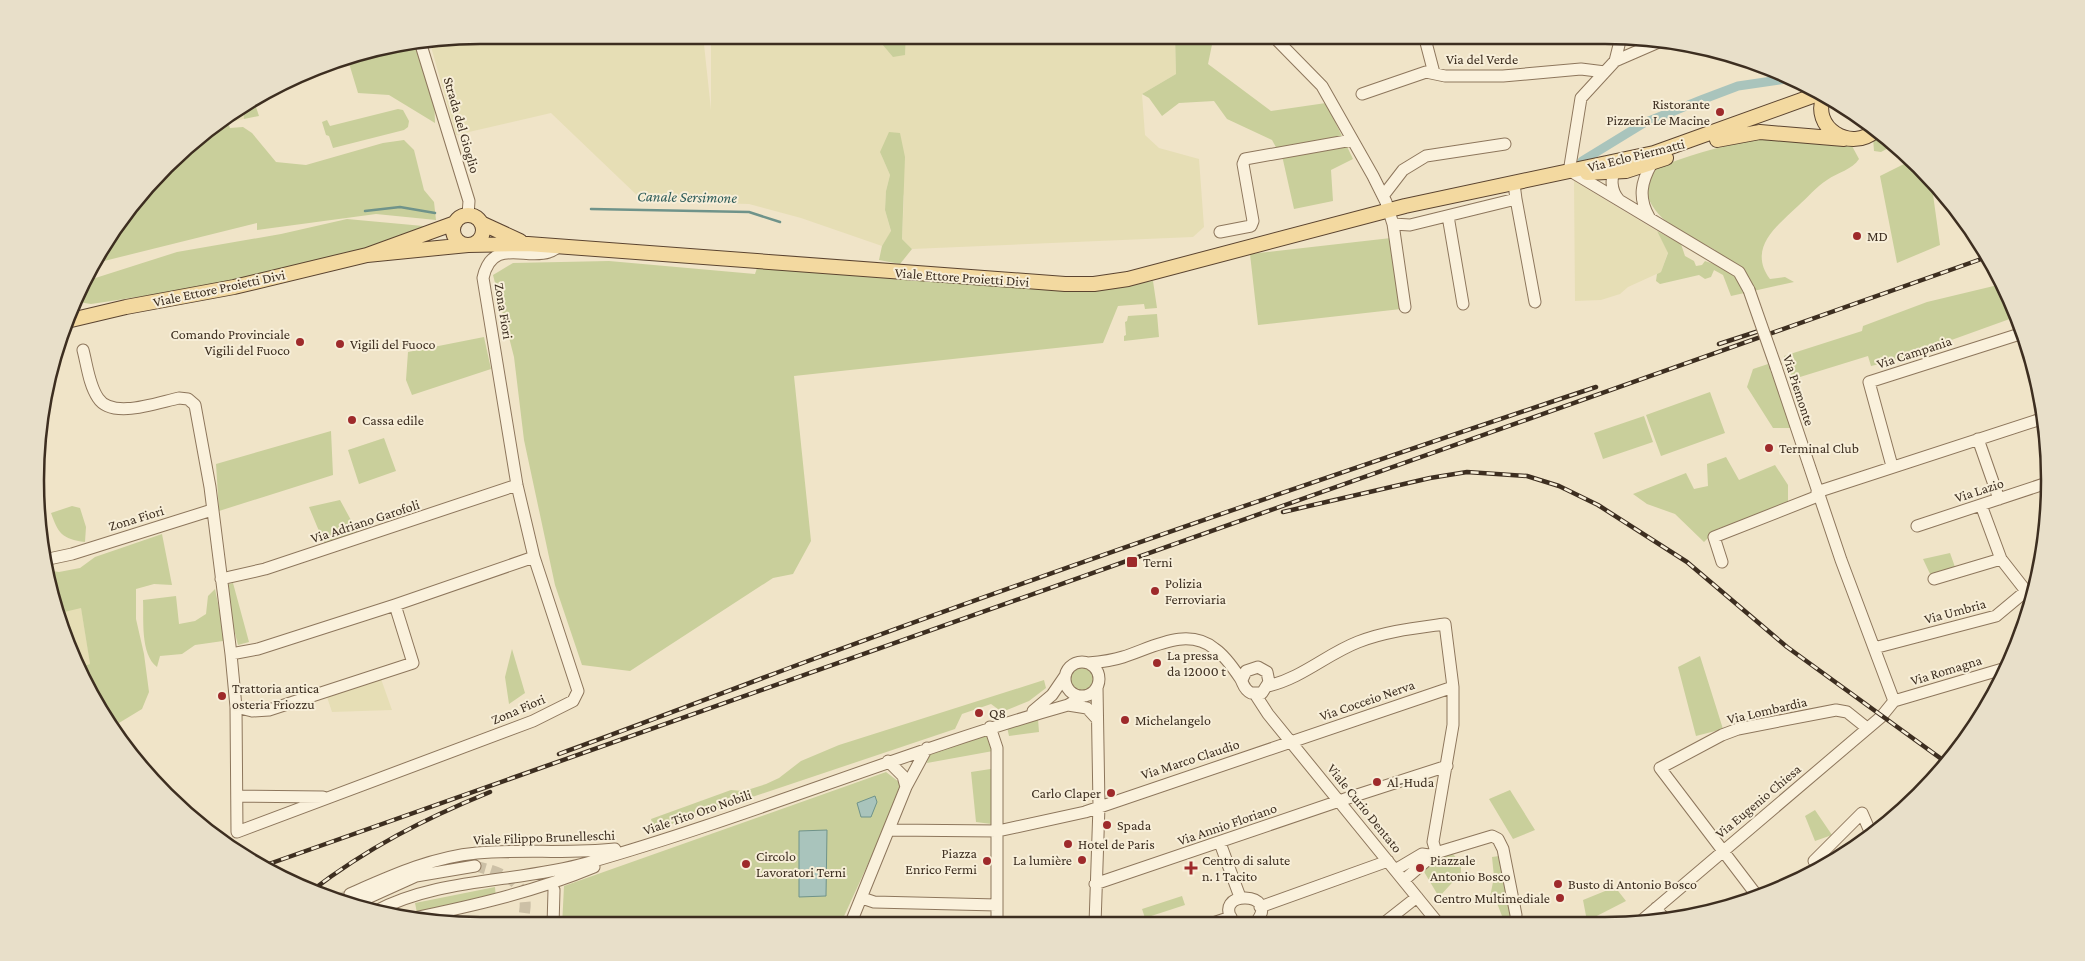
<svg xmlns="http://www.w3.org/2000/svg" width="2085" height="961" font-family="'Crimson Pro',serif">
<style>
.farmland{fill:#e6deb5}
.green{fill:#c9cf9b}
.water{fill:#a9c4bc;stroke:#6f938a}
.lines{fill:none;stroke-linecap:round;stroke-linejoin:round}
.stream{stroke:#6f938a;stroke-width:2.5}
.canal{stroke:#a9c4bc;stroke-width:9}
.minor-tunnel{stroke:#ccc0a6;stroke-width:11;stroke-dasharray:11 5.5;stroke-linecap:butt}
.minor-casing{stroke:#8d765c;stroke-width:13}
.major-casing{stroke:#5b4430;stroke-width:16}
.minor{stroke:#faf1dc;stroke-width:11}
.major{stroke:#f3d9a0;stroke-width:14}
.rail-casing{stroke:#3d2e20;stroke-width:4.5}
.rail{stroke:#f7eed8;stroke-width:2.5;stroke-dasharray:8;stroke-linecap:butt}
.minor-bridge-casing{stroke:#8d765c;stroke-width:13;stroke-linecap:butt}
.minor-bridge{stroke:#faf1dc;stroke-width:11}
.poi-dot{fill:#9e2a2b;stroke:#f7eed8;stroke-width:2}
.labels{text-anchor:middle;stroke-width:4;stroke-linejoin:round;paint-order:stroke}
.street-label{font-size:14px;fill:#3d2e20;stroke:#f7eed8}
.poi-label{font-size:14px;fill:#3d2e20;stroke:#f7eed8;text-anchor:start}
.water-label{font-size:15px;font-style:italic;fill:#2f5d5a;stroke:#f7eed8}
.rim{fill:none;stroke:#3d2e20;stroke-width:2.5}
</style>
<rect width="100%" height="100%" fill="#f0e4c8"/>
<path class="farmland" d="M481,35H703L711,110V35H884L882,44L905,54L906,35H1175L1176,74L1142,94L1145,135L1159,148L1199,159L1204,227L1193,237L912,249L902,239L904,196L880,152L890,175L886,191L885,210L891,232L882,246L801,218L749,204L643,201L551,113L456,135L430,43Z
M243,105L244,119L213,126Z
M1574,181L1657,231L1668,252L1661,272L1628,287L1620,294L1601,300L1575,301Z
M81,607L90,664L80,667L59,624L56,614Z
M381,679L392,710L332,712L327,697Z"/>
<path class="green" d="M884,35H906L905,55L893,57L882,44Z
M1175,35H1214L1208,64L1271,111L1326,103L1353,159L1331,170L1333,201L1294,209L1283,160L1272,140L1227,119L1214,101L1179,103L1162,116L1149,98L1142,94L1176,74Z
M1431,35H1511V39L1433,43Z
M416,46L434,95L435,123L389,95L358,93L348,60L306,73L337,59Z
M253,98L259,116L244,119L243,105Z
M398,109L403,110L409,121L408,127L404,130L333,148L329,136L326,135L322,122L327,120L330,126Z
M228,123L230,128L243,127L252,133L276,162L306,165L383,143L404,140L414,150L424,190L434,202L436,220L376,214L257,230V223L92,264L95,258L187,145L213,126Z
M889,132L900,133L905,157L902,239L912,249L900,264L879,260L882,246L891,231L885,210L886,191L890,175L880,152Z
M1880,133L1894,145L1881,152L1874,151L1873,138Z
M1759,139L1852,146L1859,159C1852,170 1838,172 1827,180C1816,187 1808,197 1798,206C1777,226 1747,248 1770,279L1785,277L1794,282L1731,296L1723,275L1714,270L1711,277L1705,279L1699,275L1660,284L1656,281L1657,274L1661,272L1668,253L1657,231L1681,244L1685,256L1694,261L1696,266L1702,265L1705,261L1720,266L1715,250C1699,241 1681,232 1666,221C1651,209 1636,184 1656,169C1663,164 1673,162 1681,159C1707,150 1732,144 1759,139Z
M1912,160L1931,180L1940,245L1897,263L1880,176Z
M347,219L434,227C326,272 206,286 91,304L78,302L86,281L177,252L281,234Z
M1391,238L1401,309L1258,325L1250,254Z
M609,261L755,274L757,268L1088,291L1153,281L1157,308L1145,309L1144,304L1118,306L1103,343L794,376L811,541L793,574L773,578L630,671L582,665L555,585L524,440L514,357L493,275L513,263Z
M2002,284L2018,316L1896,360L1871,366L1868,356L1800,377L1789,379L1784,356L1862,331L1863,326L1927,302Z
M1157,314L1159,337L1124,341V336L1126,335L1125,322L1127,321L1128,316Z
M484,337L491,369L412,395L406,380L408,352Z
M1768,364L1792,428H1773L1747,387L1753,369Z
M1710,392L1725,433L1661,456L1646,415Z
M1644,416L1653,442L1603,459L1594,433Z
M331,431L333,475L219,511L216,464Z
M384,438L396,471L359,484L348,450Z
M1726,457L1739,480L1775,465L1788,485V505L1717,529L1704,542L1675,514L1647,504L1633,494L1686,473L1694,489L1708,486L1707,464Z
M340,500L358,533L324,543L309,507Z
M72,506L80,508L86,527L85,542C62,539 58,533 51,513Z
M162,534L172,585L154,584L136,589V619L144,654L149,692L142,709L114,726L109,715L95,703L75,660H77L80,667L90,664L81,608L56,614L46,570L59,572L80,568L95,557Z
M1950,553L1955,567L1931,576L1923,559Z
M233,583L249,642L238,645L223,586Z
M215,589L224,632L223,641L195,645L182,654L160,656L157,667C140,654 144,619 143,600L176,596L179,624L195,621L206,614L208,596Z
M512,649L525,693L509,704L505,677Z
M1700,656L1723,729L1696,736L1678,667Z
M1071 679a12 12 0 1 1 24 0a12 12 0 1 1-24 0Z
M1044,680L1046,688L1029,701L1002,712L991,704L962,714L955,729L654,830L651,819L731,790L744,791L766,784L779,778L801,761L839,745Z
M1038,719L1039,732L1009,736L1007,727Z
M986,735L993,751L927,763L929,751Z
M997,768L999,825L976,822L971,772Z
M886,772L899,782L906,781L840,925L562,926L564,886Z
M1510,790L1535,830L1513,839L1489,799Z
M1815,810L1832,835L1815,841L1805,816Z
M1451,852L1461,863V873L1439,897L1423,870Z
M1499,856L1514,915L1515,923H1485L1502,916L1497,903L1490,897L1494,877L1492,857Z
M495,887L496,899L417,913L415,903Z
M1615,887L1626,901L1587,921L1583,900Z
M1182,896L1185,905L1145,918L1142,909Z"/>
<path class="water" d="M875,796L877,802L871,817H861L857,803Z
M827,830L826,896L799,897V831Z"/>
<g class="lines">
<path class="stream" d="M591,209L749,212L780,222
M365,211L400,207L435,213"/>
<path class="canal" d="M1582,161L1644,123L1701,100L1738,86L1793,78"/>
<path class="minor-tunnel" d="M475,866C496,871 528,880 525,908C524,916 524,920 519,926
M338,900L350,894"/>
<defs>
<path id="minor" d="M1272,35L1322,86L1373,176L1386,202L1393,224L1410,225L1516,199L1514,184
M1295,35H1305
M1424,35L1434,73
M1621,37L1615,61L1581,98L1570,166L1572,172L1739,272L1749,290
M421,45L469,201L468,215
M1615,61L1661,41
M1362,94L1426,72L1445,76H1503L1581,69L1605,72
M1618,167C1609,176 1611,191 1619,200
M1383,196L1403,170L1426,156L1505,144
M1516,199L1535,302
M1448,216L1463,304
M1649,217C1638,198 1641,182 1652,163
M1393,224L1405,307
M1220,232L1251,226L1253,221L1243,164L1245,159L1352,140
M83,350C87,365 89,385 98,398C112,420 159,402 179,398L188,399L195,405L210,487L231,654L236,707L237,832L533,721L573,701L578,691L534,557L517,485L483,278C492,237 525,260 549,252C553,251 556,248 560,246
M1776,367L1841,560L1894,701
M1978,439L1999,499
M1892,466L1869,382L2023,333
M1817,492L2044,418
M1917,526L2050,482
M44,560L72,554L212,510
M1722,562L1714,537L1818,496
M221,579L265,569L517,485
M1934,579L2001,559
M1874,648L1996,616L2026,591L2001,559L1981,505
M231,654L258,649L395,605L534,557
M1065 679a17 17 0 1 1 34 0a17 17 0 1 1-34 0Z
M1088,663C1100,662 1111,661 1123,657C1152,648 1187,626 1215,649C1224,655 1234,669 1240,678C1244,684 1243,689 1251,693H1262L1269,682L1267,672L1258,667L1246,671L1242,680
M1268,686C1302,678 1327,654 1358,642C1386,631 1416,628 1445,624L1453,687V725L1433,842L1436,852
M1255,694L1268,714L1438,923
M1894,701L2006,668
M1068,705L1087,708L1097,719
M236,707L252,711L269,710L413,663L395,605
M1033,711L1052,695L1065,676
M990,727L997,748V924
M906,787L927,748
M237,796L323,797
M890,830L998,831L1085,812L1453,687
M1220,843L1240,897
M1429,855L1492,836L1498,839L1503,849L1516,915
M1820,866L1814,861L1862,813L1872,836
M1395,870L1422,854L1429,855L1426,861L1404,880
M1095,884L1348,798L1447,766
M350,894C391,876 432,857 477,853C523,849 569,854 615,849
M1758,897L1660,768L1722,735L1738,729L1836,710L1847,712L1867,728
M862,898L874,902L997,905
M354,904L416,876L475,866
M1260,907L1388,861
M1656,908L1666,921
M374,912C440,877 516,883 587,863C749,817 905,751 1068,705L1082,697
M409,919C472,906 534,892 594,867
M1640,922L1881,717L1894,701
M1384,923L1417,897
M1095,924L1099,806L1097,687
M1210,924L1231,917
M1235,924C1207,888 1284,891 1255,923
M850,925L906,787L903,776L888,761
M553,926L554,890"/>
<path id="major" d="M1824,95C1810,128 1851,153 1876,130
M1717,140L1760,132L1844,139
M1587,173L1626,171L1666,158
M453 230a15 15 0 1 1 30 0a15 15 0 1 1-30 0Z
M481,223L520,241
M367,255L468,245L528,244L1065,284H1094L1128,279L1405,206L1654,153L1821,93
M71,320L126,307L234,287L367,255L455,223"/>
</defs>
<use href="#minor" class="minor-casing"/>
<use href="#major" class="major-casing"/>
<use href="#minor" class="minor"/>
<use href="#major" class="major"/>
<defs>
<path id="rail" d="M1719,344L1759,331
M1283,512L1430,478L1467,472L1527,476L1559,486L1598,505L1687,562L1787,647L1947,763
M559,754C642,724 725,692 808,661C1068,565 1332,475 1596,387
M266,865L1987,257
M310,892C367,848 424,819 490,792"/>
</defs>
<use href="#rail" class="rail-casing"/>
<use href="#rail" class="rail"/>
<defs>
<path id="minor-bridge" d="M1749,290L1776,367"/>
</defs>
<use href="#minor-bridge" class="minor-bridge-casing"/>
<use href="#minor-bridge" class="minor-bridge"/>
</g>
<g class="poi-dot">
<circle cx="1720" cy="112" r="5"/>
<circle cx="1857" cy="236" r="5"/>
<circle cx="300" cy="342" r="5"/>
<circle cx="340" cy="344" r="5"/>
<circle cx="352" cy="420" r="5"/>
<circle cx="1769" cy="448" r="5"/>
<rect x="1126" y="556" width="12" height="12" rx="2.5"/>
<circle cx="1155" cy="591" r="5"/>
<circle cx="1157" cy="663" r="5"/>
<circle cx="222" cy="696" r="5"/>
<circle cx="979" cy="713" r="5"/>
<circle cx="1125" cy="720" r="5"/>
<circle cx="1377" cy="782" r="5"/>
<circle cx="1111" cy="793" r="5"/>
<circle cx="1107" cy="825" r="5"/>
<circle cx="1068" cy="844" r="5"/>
<circle cx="1082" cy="860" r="5"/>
<circle cx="987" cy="861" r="5"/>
<circle cx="746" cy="864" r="5"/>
<path d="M1188.5 860.5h5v5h5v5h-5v5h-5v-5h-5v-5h5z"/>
<circle cx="1420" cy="868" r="5"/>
<circle cx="1558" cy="884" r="5"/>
<circle cx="1560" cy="898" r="5"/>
</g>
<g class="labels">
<g class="street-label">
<text x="1482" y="64">Via del Verde</text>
<text transform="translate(462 125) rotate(74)" y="5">Strada del Gioglio</text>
<text transform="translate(1636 155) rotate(-14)" y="5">Via Eclo Piermatti</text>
<text transform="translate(962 277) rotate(4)" y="5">Viale Ettore Proietti Divi</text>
<text transform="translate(219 288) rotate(-12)" y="5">Viale Ettore Proietti Divi</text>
<text transform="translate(504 311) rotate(81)" y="5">Zona Fiori</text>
<text transform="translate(1914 352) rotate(-18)" y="5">Via Campania</text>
<text transform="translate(1799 390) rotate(72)" y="5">Via Piemonte</text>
<text transform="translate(1979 490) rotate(-18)" y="5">Via Lazio</text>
<text transform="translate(136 518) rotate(-17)" y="5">Zona Fiori</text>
<text transform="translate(365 521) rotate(-18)" y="5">Via Adriano Garofoli</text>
<text transform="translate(1955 611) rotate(-15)" y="5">Via Umbria</text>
<text transform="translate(1946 670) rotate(-17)" y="5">Via Romagna</text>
<text transform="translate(1367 700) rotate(-19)" y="5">Via Cocceio Nerva</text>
<text transform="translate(518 709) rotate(-23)" y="5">Zona Fiori</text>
<text transform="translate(1767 710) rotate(-13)" y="5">Via Lombardia</text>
<text transform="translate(1190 759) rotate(-18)" y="5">Via Marco Claudio</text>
<text transform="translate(1758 801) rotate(-40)" y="5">Via Eugenio Chiesa</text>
<text transform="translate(1365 808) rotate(51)" y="5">Viale Curio Dentato</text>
<text transform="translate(697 812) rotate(-19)" y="5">Viale Tito Oro Nobili</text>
<text transform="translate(1227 824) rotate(-19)" y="5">Via Annio Floriano</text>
<text transform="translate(544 837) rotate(-2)" y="5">Viale Filippo Brunelleschi</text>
</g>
<g class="poi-label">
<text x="1710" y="109" text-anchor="end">Ristorante<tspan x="1710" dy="16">Pizzeria Le Macine</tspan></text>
<text x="1867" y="241">MD</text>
<text x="290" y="339" text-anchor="end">Comando Provinciale<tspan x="290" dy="16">Vigili del Fuoco</tspan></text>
<text x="350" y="349">Vigili del Fuoco</text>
<text x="362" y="425">Cassa edile</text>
<text x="1779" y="453">Terminal Club</text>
<text x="1143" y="567">Terni</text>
<text x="1165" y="588">Polizia<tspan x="1165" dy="16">Ferroviaria</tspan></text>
<text x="1167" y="660">La pressa<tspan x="1167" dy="16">da 12000 t</tspan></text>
<text x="232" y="693">Trattoria antica<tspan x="232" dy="16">osteria Friozzu</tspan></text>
<text x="989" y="718">Q8</text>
<text x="1135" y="725">Michelangelo</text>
<text x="1387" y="787">Al-Huda</text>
<text x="1101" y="798" text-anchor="end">Carlo Claper</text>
<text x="1117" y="830">Spada</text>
<text x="1078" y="849">Hotel de Paris</text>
<text x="977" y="858" text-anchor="end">Piazza<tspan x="977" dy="16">Enrico Fermi</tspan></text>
<text x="756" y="861">Circolo<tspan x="756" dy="16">Lavoratori Terni</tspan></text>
<text x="1072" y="865" text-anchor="end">La lumière</text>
<text x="1202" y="865">Centro di salute<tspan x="1202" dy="16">n. 1 Tacito</tspan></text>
<text x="1430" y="865">Piazzale<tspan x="1430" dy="16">Antonio Bosco</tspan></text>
<text x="1568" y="889">Busto di Antonio Bosco</text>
<text x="1550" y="903" text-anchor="end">Centro Multimediale</text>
</g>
<g class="water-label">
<text transform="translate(687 197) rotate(1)" y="5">Canale Sersimone</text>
</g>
</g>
<path d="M0 0H2085V961H0ZM480 44H1605A436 436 0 0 1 2041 480V481A436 436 0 0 1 1605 917H480A436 436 0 0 1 44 481V480A436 436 0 0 1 480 44Z" fill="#e8dfc9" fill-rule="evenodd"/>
<path class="rim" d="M480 44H1605A436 436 0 0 1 2041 480V481A436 436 0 0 1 1605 917H480A436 436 0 0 1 44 481V480A436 436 0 0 1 480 44Z"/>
</svg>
